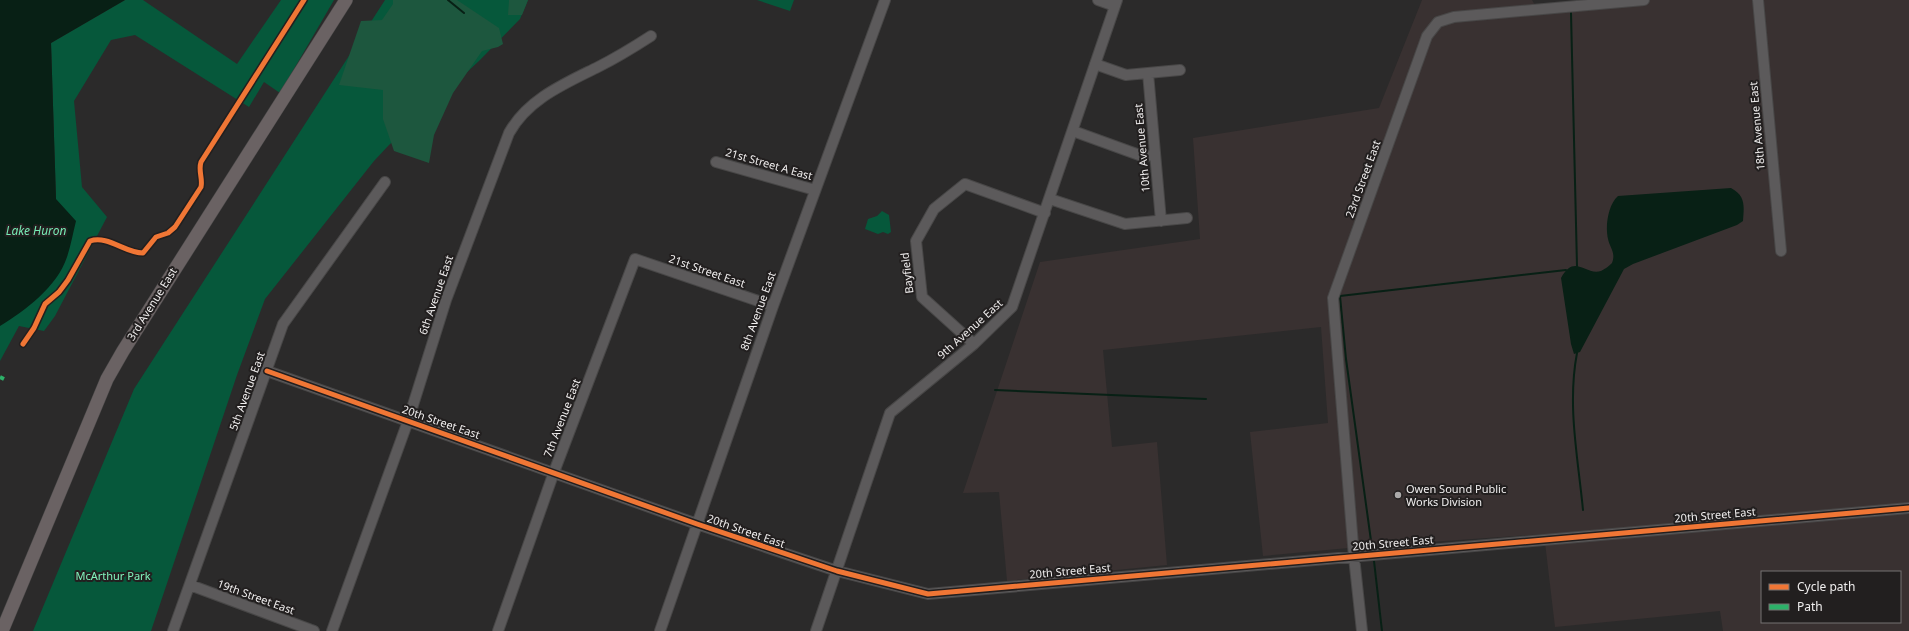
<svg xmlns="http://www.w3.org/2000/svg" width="1909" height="631" font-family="'Noto Sans',sans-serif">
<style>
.built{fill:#393131;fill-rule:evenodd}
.green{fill:#06583b}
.forest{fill:#1d573e}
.water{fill:#082015}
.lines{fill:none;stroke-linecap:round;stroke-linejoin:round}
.stream{stroke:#082015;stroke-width:2}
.minor-casing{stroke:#484747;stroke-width:12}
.major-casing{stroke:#484747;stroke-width:14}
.minor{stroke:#5c5a5b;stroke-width:10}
.major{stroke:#6a6263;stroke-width:13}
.quiet{stroke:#2db169;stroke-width:4;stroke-dasharray:8 4;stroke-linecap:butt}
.cycleway-casing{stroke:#221f1f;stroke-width:8}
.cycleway{stroke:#f07635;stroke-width:5}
.poi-dot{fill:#aba9a9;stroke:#221f1f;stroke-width:1.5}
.labels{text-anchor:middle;stroke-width:4;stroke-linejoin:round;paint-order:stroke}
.street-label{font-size:11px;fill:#f0eeee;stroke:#221f1f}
.poi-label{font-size:11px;fill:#f0eeee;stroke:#221f1f;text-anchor:start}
.park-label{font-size:11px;fill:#80f3bc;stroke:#221f1f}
.water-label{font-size:12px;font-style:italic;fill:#77eab4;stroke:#221f1f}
</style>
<rect width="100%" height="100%" fill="#2b2a2a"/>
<path class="built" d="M1422,0H1532L1536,7L1609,0H1909V631H1723L1720,611L1555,627L1544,534L1359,547L1263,556L1250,432L1328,423L1321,327L1103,350L1112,447L1157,442L1167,565L1007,581L999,492L963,493L1040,262L1200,239L1193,138L1379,108ZM1762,572H1900V622H1762Z"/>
<path class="green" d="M125,0H143L237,64L281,0H334L280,93L264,82L249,107L135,35L111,40L74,101L82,187L107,217L55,316L44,331L19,326L0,361V324L56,199L51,43Z
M385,0H528L520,19L480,60L389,145L374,161L265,299L237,375L151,631H33L134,389Z
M757,0H794L790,11Z
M882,211L889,215L891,232L888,234L883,232L878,234L865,229L868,219L877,216Z"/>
<path class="forest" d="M393,0H457L499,28L503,44L498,47L482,51L453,93L434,135L429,163L394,151L383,119V90L339,85L361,21L382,20L393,4Z
M509,0H528L522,15H508Z"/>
<path class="water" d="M0,0H125L51,43L56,199L76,221C73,233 71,245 67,257C57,287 26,310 0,326Z
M1731,188C1746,196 1744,206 1743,221L1737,225L1633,264L1624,269L1580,352L1574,354L1571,344L1561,278C1575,253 1585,276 1601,271C1605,269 1609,266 1612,263C1616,253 1610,248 1608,239C1605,226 1608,205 1618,196Z"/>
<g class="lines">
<path class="stream" d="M448,0L464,13
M1571,13L1577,266
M1577,353C1567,405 1578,458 1583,510
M995,390L1206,399
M1372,548L1346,359L1340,296L1566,270
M1374,561L1382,631"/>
<defs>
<path id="minor" d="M1098,0L1115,6
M1758,0L1781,251
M1095,64L1126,75L1180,70
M1148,73L1161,221
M1073,131L1142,156L1155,155
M716,162L815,190
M1050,199L1125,224L1187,218
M974,344L922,297L916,241L934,209L965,184L1045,213
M267,371L697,524L837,571L928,594L1909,508
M190,585L314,631
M173,631L283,324L385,182
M332,631L408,421L446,300L509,133C528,99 564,84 598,67C616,58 634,47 651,36
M498,631L554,472L635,259L773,306
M660,631L773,306L885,0
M816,631L890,413L974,344L1012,307L1117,0
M1362,631L1354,557L1333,298L1427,36L1438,22L1454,17L1644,0"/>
<path id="major" d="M2,631L107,379L123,351L346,0"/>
</defs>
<use href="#minor" class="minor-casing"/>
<use href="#major" class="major-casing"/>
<use href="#minor" class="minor"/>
<use href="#major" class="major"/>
<path class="quiet" d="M0,377L4,379"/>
<defs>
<path id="cycleway" d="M23,344L34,328L45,304L59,292L68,280L90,241C108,235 125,253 143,253L156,237L168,233L175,227L201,187C203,178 198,171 201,162L304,0
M267,371L697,524L837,571L928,594L1909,508"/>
</defs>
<use href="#cycleway" class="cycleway-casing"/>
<use href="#cycleway" class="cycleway"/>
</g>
<circle class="poi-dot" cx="1398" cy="495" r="4"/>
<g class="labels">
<g class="street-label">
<text transform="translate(1757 126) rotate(-95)" y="4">18th Avenue East</text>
<text transform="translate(1142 148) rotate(-95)" y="4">10th Avenue East</text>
<text transform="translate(769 164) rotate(16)" y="4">21st Street A East</text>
<text transform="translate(1363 179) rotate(-70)" y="4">23rd Street East</text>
<text transform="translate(707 271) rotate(19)" y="4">21st Street East</text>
<text transform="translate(907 273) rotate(-97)" y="4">Bayfield</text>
<text transform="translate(436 295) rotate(-71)" y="4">6th Avenue East</text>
<text transform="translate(152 304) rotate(-58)" y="4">3rd Avenue East</text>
<text transform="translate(758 311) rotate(-70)" y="4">8th Avenue East</text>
<text transform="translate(970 329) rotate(-42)" y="4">9th Avenue East</text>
<text transform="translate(247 391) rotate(-70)" y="4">5th Avenue East</text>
<text transform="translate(562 418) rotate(-69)" y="4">7th Avenue East</text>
<text transform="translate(441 422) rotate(19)" y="4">20th Street East</text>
<text transform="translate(1715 515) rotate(-5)" y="4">20th Street East</text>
<text transform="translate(746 531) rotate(19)" y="4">20th Street East</text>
<text transform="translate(1393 543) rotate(-5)" y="4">20th Street East</text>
<text transform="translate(1070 571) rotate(-5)" y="4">20th Street East</text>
<text transform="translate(256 597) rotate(20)" y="4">19th Street East</text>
</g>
<g class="poi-label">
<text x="1406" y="493">Owen Sound Public<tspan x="1406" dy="13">Works Division</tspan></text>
</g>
<g class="park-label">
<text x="113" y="580">McArthur Park</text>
</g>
<g class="water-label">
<text x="36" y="235">Lake Huron</text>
</g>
</g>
<rect x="1761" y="571" width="140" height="52" fill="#221f1f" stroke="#747272"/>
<rect x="1769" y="584" width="20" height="6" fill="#f07635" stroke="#747272"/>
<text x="1797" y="591" font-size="12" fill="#f0eeee">Cycle path</text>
<rect x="1769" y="604" width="20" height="6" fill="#2db169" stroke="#747272"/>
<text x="1797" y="611" font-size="12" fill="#f0eeee">Path</text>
</svg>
